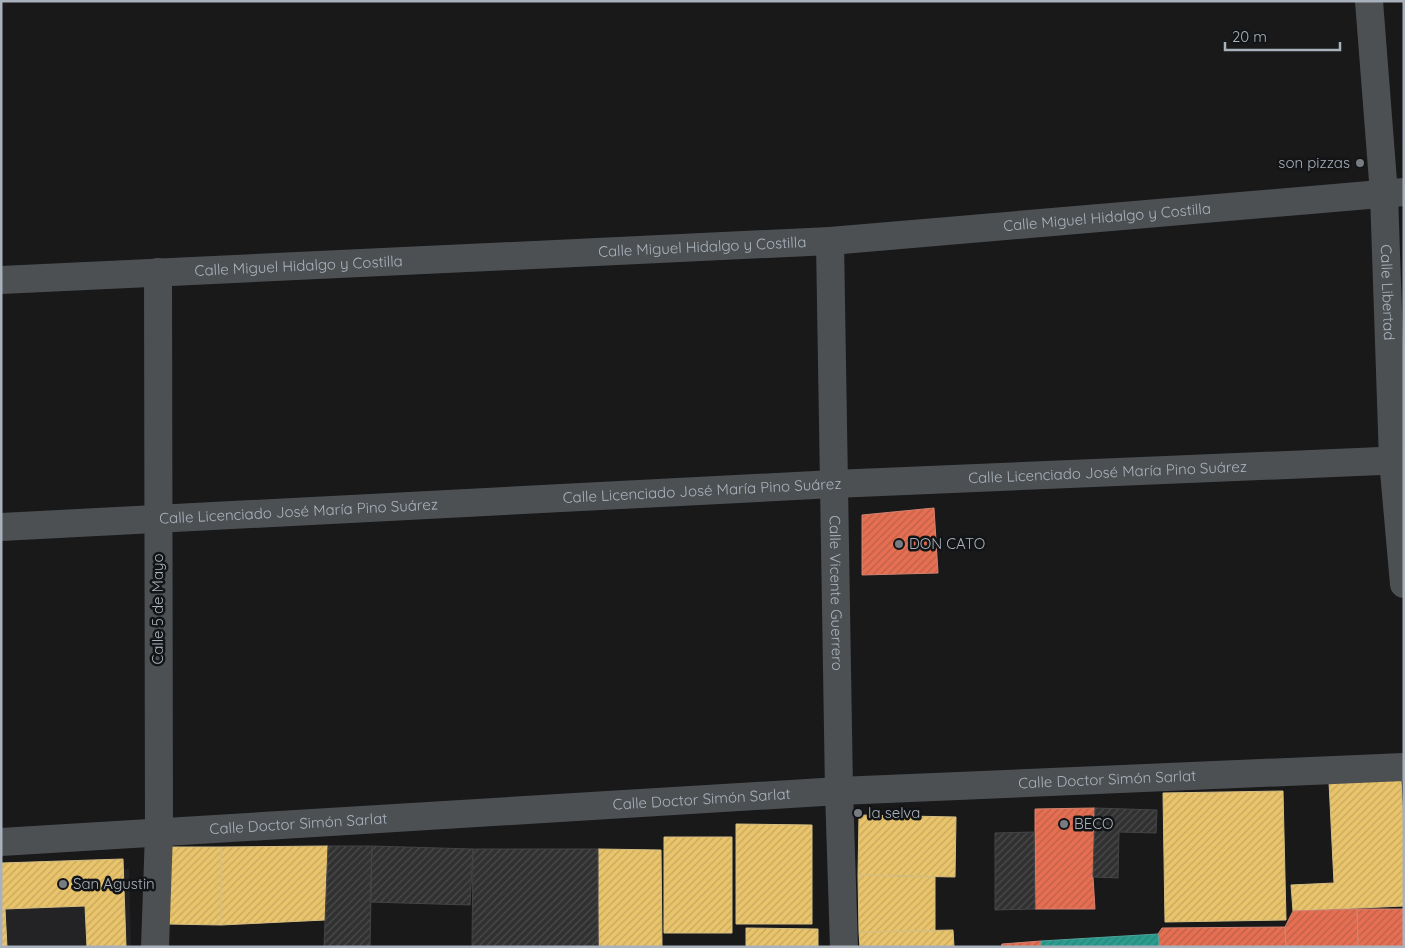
<svg xmlns="http://www.w3.org/2000/svg" width="1405" height="948" font-family="Quicksand,sans-serif">
<style>
.built{fill:#232326}
.homes{fill:url(#homes-hatch);stroke:#d6bf83}
.shops{fill:url(#shops-hatch);stroke:#d48371}
.schools{fill:url(#schools-hatch);stroke:#50a39c}
.building{fill:url(#building-hatch);stroke:#424446}
.lines{fill:none;stroke-linecap:round;stroke-linejoin:round}
.street{stroke:#4d5053;stroke-width:28}
.poi-dot{fill:#777c83;stroke:#131416;stroke-width:2}
.labels{text-anchor:middle;stroke-width:5;stroke-linejoin:round;paint-order:stroke}
.poi-label{font-size:15px;fill:#a9b2bc;stroke:#131416;text-anchor:start}
.street-label{font-size:15px;fill:#a9b2bc;stroke:#131416}
</style>
<defs>
<pattern id="homes-hatch" width="6" height="6" patternUnits="userSpaceOnUse" patternTransform="scale(1.25)"><rect width="6" height="6" fill="#e9c46a"/><path d="M-1 1l2-2M0 6l6-6M5 7l2-2" fill="none" stroke="#c5a760"/></pattern>
<pattern id="shops-hatch" width="6" height="6" patternUnits="userSpaceOnUse" patternTransform="scale(1.25)"><rect width="6" height="6" fill="#e76f51"/><path d="M-1 1l2-2M0 6l6-6M5 7l2-2" fill="none" stroke="#ba604b"/></pattern>
<pattern id="schools-hatch" width="6" height="6" patternUnits="userSpaceOnUse" patternTransform="scale(1.25)"><rect width="6" height="6" fill="#2a9d8f"/><path d="M-1 1l2-2M0 6l6-6M5 7l2-2" fill="none" stroke="#2c8379"/></pattern>
<pattern id="building-hatch" width="6" height="6" patternUnits="userSpaceOnUse" patternTransform="scale(1.25)"><rect width="6" height="6" fill="#313132"/><path d="M-1 1l2-2M0 6l6-6M5 7l2-2" fill="none" stroke="#4c4c4e"/></pattern>
</defs>
<rect width="100%" height="100%" fill="#19191a"/>
<path class="built" d="M129,869L131,947H1V877Z"/>
<path class="homes" d="M1401,779L1404,842V906L1293,911L1291,885L1334,883L1329,782Z
M1283,791L1286,920L1165,922L1163,793Z
M859,815L956,817L955,877L858,875Z
M736,824L812,825V924H736Z
M664,837H732V933H664Z
M328,846L325,920L221,925V847Z
M168,847H221V925L168,924Z
M598,849L661,850L662,947H599Z
M123,859L126,947H87L85,906L5,909L7,947H1V863Z
M858,875L935,877V931L859,932Z
M746,928L818,929V947H746Z
M953,930L954,947H860L859,932Z"/>
<path class="shops" d="M934,508L938,573L862,575V515Z
M1095,808L1093,877L1095,909H1035V809Z
M1357,909H1404V947H1358Z
M1357,909L1358,947H1286L1285,927L1293,911Z
M1285,927L1286,947H1159L1158,934L1162,928Z
M1041,941V947H1001L1002,944Z"/>
<path class="schools" d="M1158,934L1159,947H1041V941Z"/>
<path class="building" d="M1095,808L1157,810L1156,833L1119,832L1118,878L1093,877Z
M1034,832L1035,909L995,910V833Z
M328,846H372L370,947H324Z
M372,846L473,849L470,905L370,902Z
M473,849H598V947H472Z"/>
<g class="lines">
<g class="street">
<path id="s1" d="M1369,1L1384,194L1393,460L1404,584"/>
<path id="s2" d="M830,241L839,791L844,947"/>
<path id="s3" d="M1,280L830,241L1404,192"/>
<path id="s4" d="M1,527L834,484L1404,460"/>
<path id="s5" d="M1,842L839,791L1404,767"/>
<path d="M155,947L159,833L158,272"/>
</g>
</g>
<g class="poi-dot">
<circle cx="1360" cy="163" r="5"/>
<circle cx="899" cy="544" r="5"/>
<circle cx="858" cy="813" r="5"/>
<circle cx="1064" cy="824" r="5"/>
<circle cx="63" cy="884" r="5"/>
</g>
<g class="labels">
<g class="poi-label">
<text x="1350" y="168" text-anchor="end">son pizzas</text>
<text x="909" y="549">DON CATO</text>
<text x="868" y="818">la selva</text>
<text x="1074" y="829">BECO</text>
<text x="73" y="889">San Agustin</text>
</g>
<g class="street-label">
<text dy="5" stroke="none"><textPath href="#s3" startOffset="1108">Calle Miguel Hidalgo y Costilla</textPath></text>
<text dy="5" stroke="none"><textPath href="#s3" startOffset="702">Calle Miguel Hidalgo y Costilla</textPath></text>
<text dy="5" stroke="none"><textPath href="#s3" startOffset="298">Calle Miguel Hidalgo y Costilla</textPath></text>
<text dy="5" stroke="none"><textPath href="#s1" startOffset="292">Calle Libertad</textPath></text>
<text dy="5" stroke="none"><textPath href="#s4" startOffset="1108">Calle Licenciado José María Pino Suárez</textPath></text>
<text dy="5" stroke="none"><textPath href="#s4" startOffset="702">Calle Licenciado José María Pino Suárez</textPath></text>
<text dy="5" stroke="none"><textPath href="#s4" startOffset="298">Calle Licenciado José María Pino Suárez</textPath></text>
<text dy="5" stroke="none"><textPath href="#s2" startOffset="352">Calle Vicente Guerrero</textPath></text>
<text transform="translate(158 609) rotate(-90)" y="5">Calle 5 de Mayo</text>
<text dy="5" stroke="none"><textPath href="#s5" startOffset="1108">Calle Doctor Simón Sarlat</textPath></text>
<text dy="5" stroke="none"><textPath href="#s5" startOffset="702">Calle Doctor Simón Sarlat</textPath></text>
<text dy="5" stroke="none"><textPath href="#s5" startOffset="298">Calle Doctor Simón Sarlat</textPath></text>
</g>
</g>
<rect width="1405" height="948" fill="none" stroke="#a9b2bc" stroke-width="5"/>
<path d="M1225 42v8h115v-8" fill="none" stroke="#a9b2bc" stroke-width="2.5"/>
<text x="1232" y="42" font-size="15" fill="#a9b2bc" stroke="#131416" stroke-width="4" paint-order="stroke">20 m</text>
</svg>
